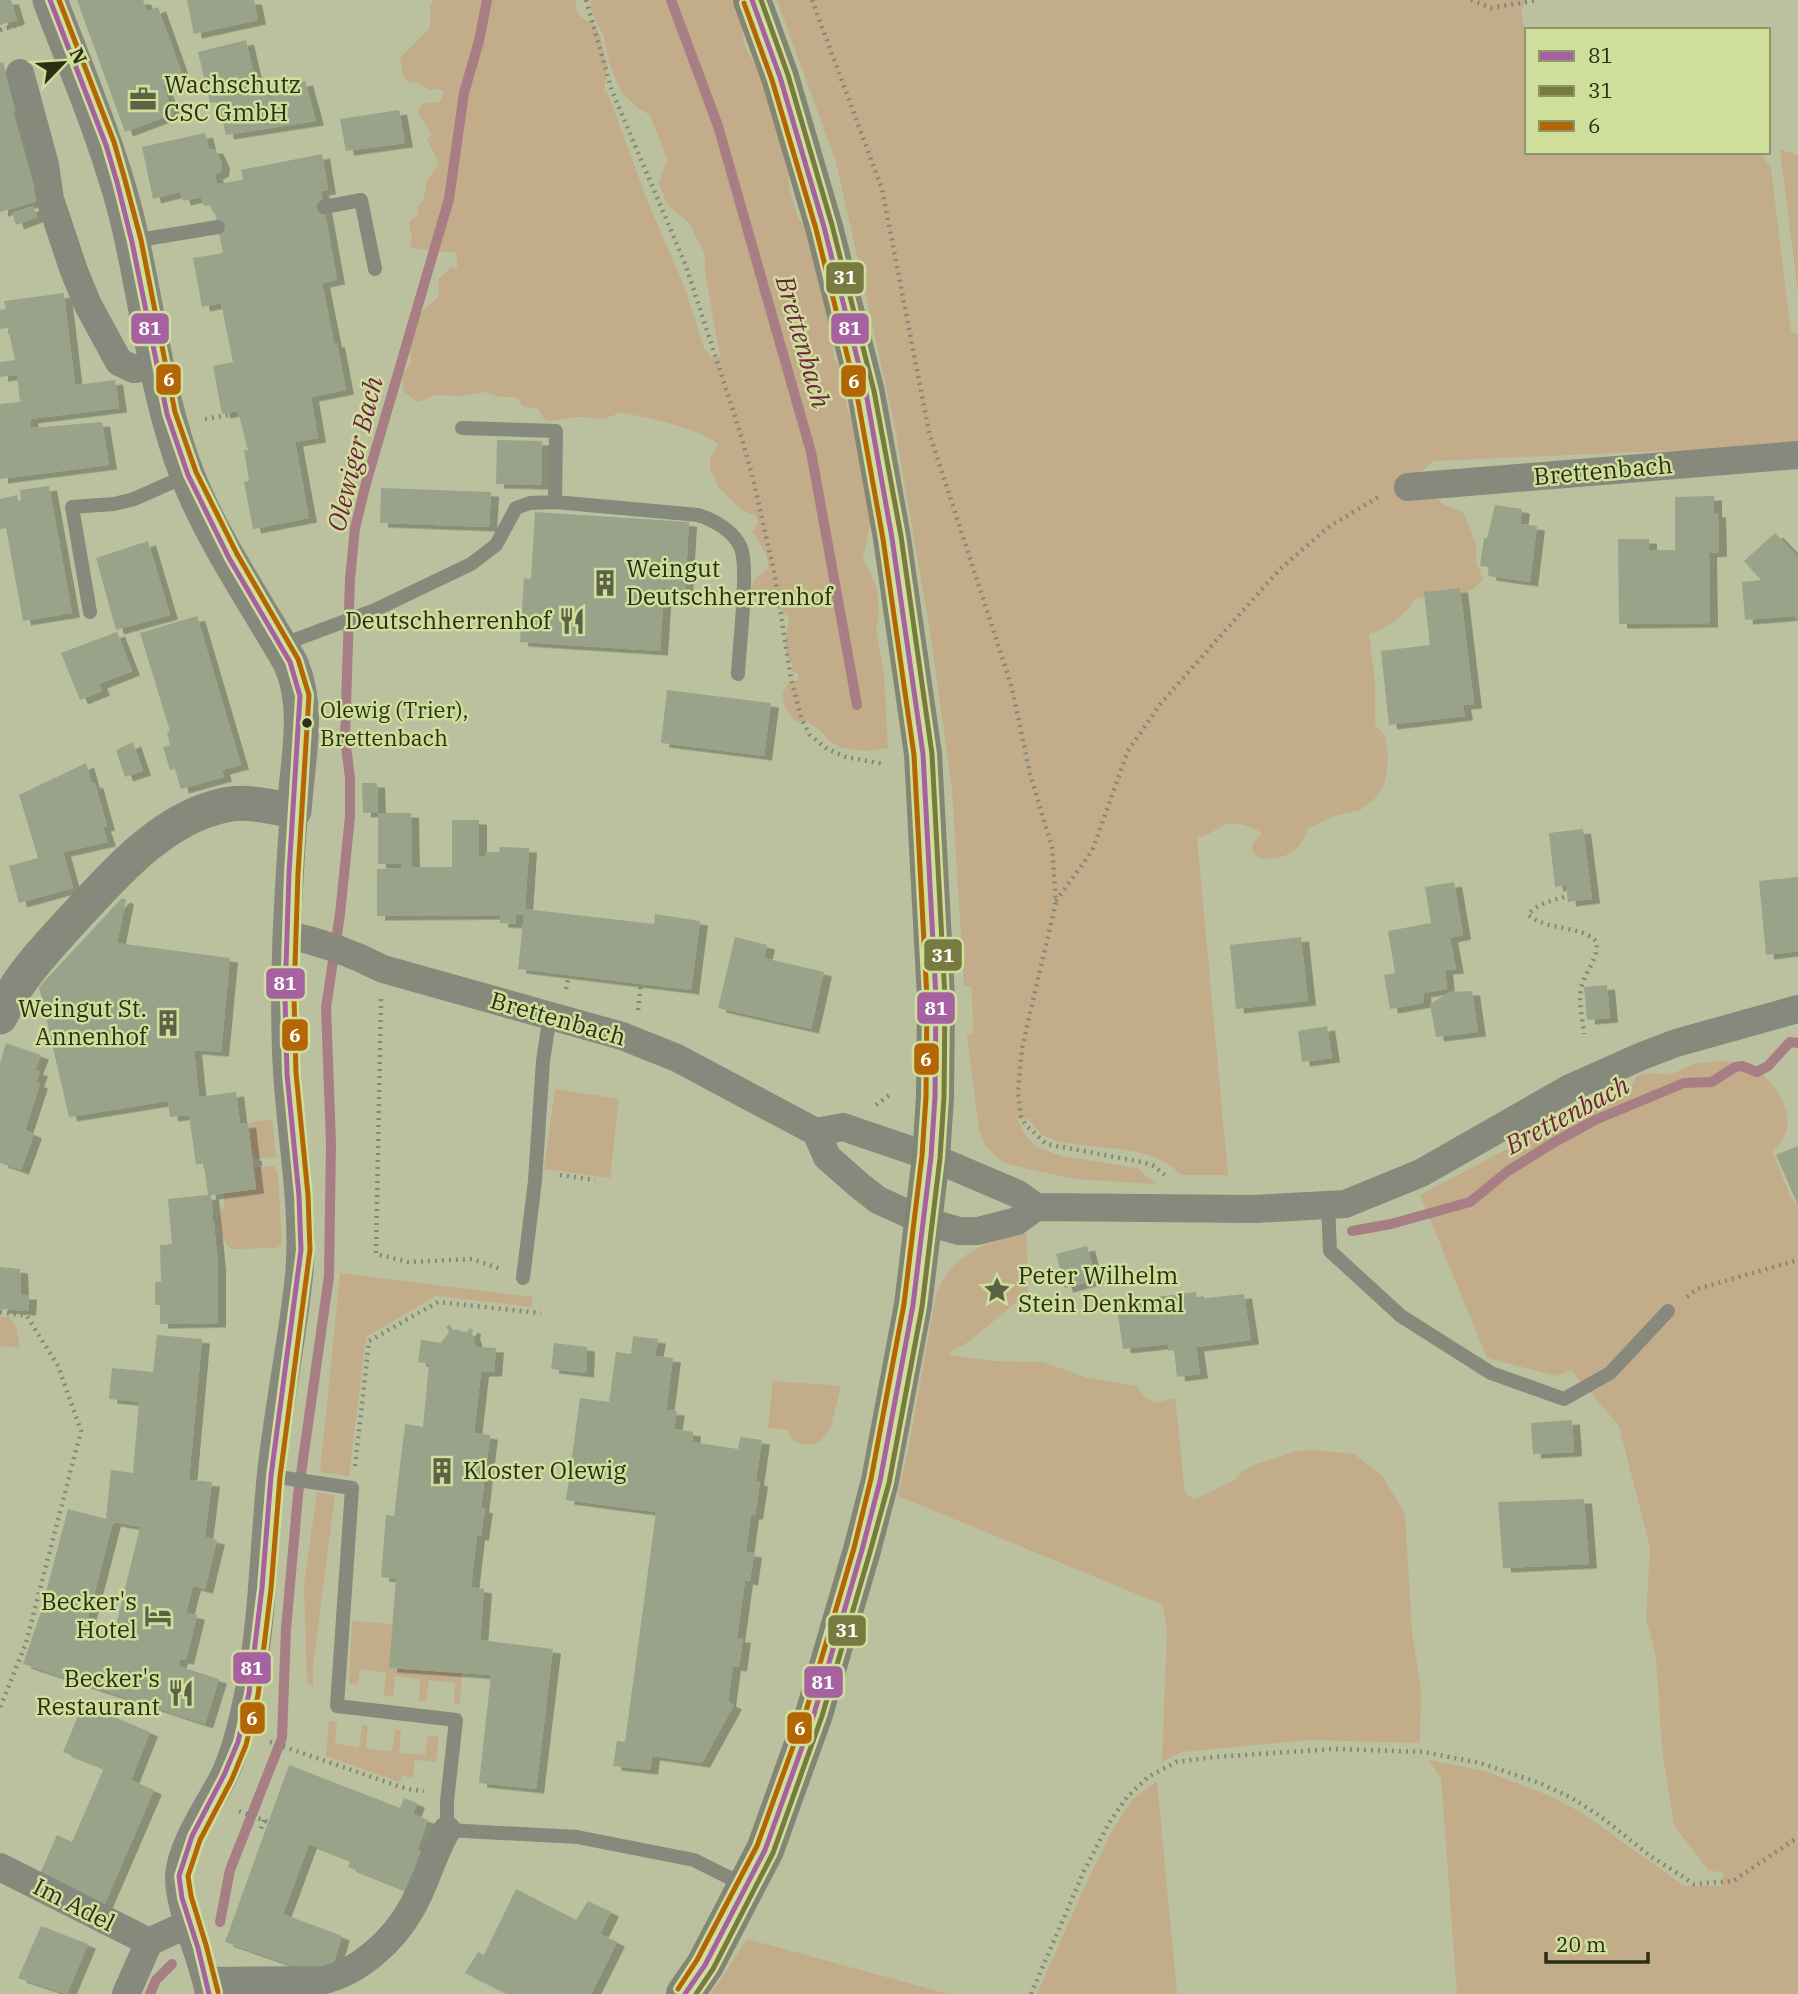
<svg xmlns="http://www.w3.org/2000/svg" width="1798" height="1994" font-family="'IBM Plex Serif',serif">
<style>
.green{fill:#c2ac8a}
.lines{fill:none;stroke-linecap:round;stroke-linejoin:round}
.stream{stroke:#a77e83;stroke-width:10}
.building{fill:#98a389;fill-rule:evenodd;filter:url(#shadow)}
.path{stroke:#858778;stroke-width:4.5;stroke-dasharray:2 5;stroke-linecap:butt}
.service{stroke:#86897c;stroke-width:14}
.minor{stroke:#86897c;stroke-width:28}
.tertiary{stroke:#86897c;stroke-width:35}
.secondary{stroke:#848675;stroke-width:38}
.bus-1-casing{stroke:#d0de9c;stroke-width:10}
.bus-2-casing{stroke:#d0de9c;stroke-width:10}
.bus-3-casing{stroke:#d0de9c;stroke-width:10}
.bus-1{stroke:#a661a1;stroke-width:5}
.bus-2{stroke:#797a3f;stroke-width:5}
.bus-3{stroke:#b36606;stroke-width:5}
.bus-dot{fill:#2a2f15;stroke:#d0de9c;stroke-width:2.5}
.labels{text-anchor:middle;stroke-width:5;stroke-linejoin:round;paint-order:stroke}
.bus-label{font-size:22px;fill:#2a2f15;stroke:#d0de9c;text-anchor:start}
.poi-label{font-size:24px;fill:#2a2f15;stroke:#d0de9c;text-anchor:start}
.street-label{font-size:24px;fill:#2a2f15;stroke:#d0de9c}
.water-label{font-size:26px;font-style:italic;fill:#6f2344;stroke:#d0de9c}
.line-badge{stroke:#d0de9c;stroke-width:2.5}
.badge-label{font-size:19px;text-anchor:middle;font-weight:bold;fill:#fff}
</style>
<defs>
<filter id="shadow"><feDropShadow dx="8" dy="4.5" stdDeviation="0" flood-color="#0004"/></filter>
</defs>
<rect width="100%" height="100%" fill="#bbc19e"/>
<path class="green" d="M433,0H576C574,12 582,21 593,22L600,36L608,67L604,91L608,93L648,203L683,283L704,348L712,358L720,357L705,272V254L689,223L667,204L659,183L667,159L650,115L638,108L621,92L610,66L604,37L591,10V0H743C743,29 738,42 757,66L788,166L789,188L797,216L806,229L834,319L833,358L840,366L846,382V407L862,437L872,517L863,558L877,588L879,616L876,628L884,675L888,748L866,751L842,748L828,740L820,730L806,721L798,723C784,711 772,686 798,680V673L791,671L793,665C780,645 787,638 789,617L777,608L766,593L751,592C751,579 759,575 769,568L766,554L752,531L758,524L757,516L741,510L719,488L710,469V459L718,444C700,428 646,418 620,412C600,424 595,416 575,417C565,418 557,421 546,421L538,409L523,406L516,397H501L484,392L461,396L436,395L418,402L404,392L401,376L411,362C410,355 408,346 409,339C410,331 416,319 421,313C432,300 443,301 438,280L451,267L457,268V253L410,248L412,236L409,227L411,220L419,215L417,207L423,200L428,179L439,164L427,139L431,135C428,125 420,121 418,111L423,103L440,102L444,91L438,88L430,90L417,83L409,82L403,75L400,58L430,28V7Z
M777,0H1525L1521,12L1527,45V152H1760L1771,168L1791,333L1798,334V445L1434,461L1416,476L1444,505L1463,512L1476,544V561L1483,580C1464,600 1442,599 1416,597C1405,616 1390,627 1369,634L1375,681V724L1386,738L1388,760L1385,782L1374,800L1360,810L1335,816L1307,829C1303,851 1281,862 1259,858L1252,851L1253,843L1262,833C1252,828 1240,822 1229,824C1218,826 1211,836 1197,837L1228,1175H1181C1150,1141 1094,1152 1054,1140L1042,1135L1028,1119H1017L1026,1136L1036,1147L1062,1156L1137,1168L1156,1184L1073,1179L1003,1163L985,1145L979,1129L967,1035L973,1034L972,987L964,986L952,789L930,632L894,422L836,162Z
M1780,150L1798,155V293Z
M1724,1061C1736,1063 1749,1065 1760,1072C1775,1084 1791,1109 1787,1129C1785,1139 1779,1145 1772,1151L1791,1197L1798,1206V1994H1457L1441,1778L1429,1760L1485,1771L1550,1796L1582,1813L1684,1886H1722L1723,1872L1709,1871L1674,1825L1662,1749L1656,1658L1646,1618L1650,1548L1619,1426L1571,1370L1557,1376L1487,1358L1420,1195L1522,1141L1625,1096L1637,1076L1651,1073L1670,1075L1693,1064Z
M555,1089L619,1099L610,1178L544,1169Z
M272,1119L276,1157L252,1159L248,1123Z
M271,1166L275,1167L278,1174L282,1245L276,1248L232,1249C219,1241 221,1223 220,1209H225L223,1193L256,1189L253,1167Z
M1027,1233L1028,1292L970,1341L950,1352L949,1355L993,1361L1043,1362L1088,1378L1137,1386L1142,1394L1154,1403L1175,1398L1185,1492L1194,1500L1236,1479L1244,1470L1257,1464L1297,1451L1315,1450L1354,1454L1382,1476L1405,1513L1412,1633L1421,1688L1420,1743L1308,1740L1182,1752L1162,1762L1167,1629L1163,1605L898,1496L908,1450L936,1295C953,1251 985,1243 1027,1233Z
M340,1273L533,1297L531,1307L436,1296L366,1337L349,1476L320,1472Z
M0,1316L9,1317L16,1328L20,1348L0,1346Z
M773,1381L841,1386L830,1429L819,1443L805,1445L793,1441L788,1430L768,1428Z
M317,1492L335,1495L313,1666V1686L307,1683L304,1583Z
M352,1621L392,1624L390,1668L462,1673L460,1705L454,1704L455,1683L429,1680L426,1701H419L420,1679L395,1676L393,1696H384L386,1673L360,1669L358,1685L349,1684Z
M329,1721L337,1722L335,1743L359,1748L362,1724L368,1726L366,1748L392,1752L395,1729L401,1730L399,1753L425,1755L428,1735L439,1736L436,1762L415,1760L413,1778L402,1776L400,1782L326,1756Z
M1157,1781L1177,1994H1037L1084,1888L1114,1827L1133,1799Z
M747,1939L948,1994H711Z"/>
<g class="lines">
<path class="stream" d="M671,0L718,126L811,452L857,705
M1352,1231L1391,1224L1470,1202L1508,1171L1553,1143L1595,1120L1684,1083L1712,1082L1735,1067L1742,1066L1757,1072L1768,1066L1790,1042L1798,1043
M220,1922L230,1870L282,1738L286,1629L298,1495L329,1276L331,1143L326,1008L340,914L350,816V778L345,738L350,579L355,528L366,483L449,199L464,93L479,41L487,0
M150,1994L156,1980L172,1964"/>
</g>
<path class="building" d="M0,0H11L17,20L0,25Z
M77,0H143L147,11L158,7L183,77L163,85L173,114L125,132Z
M187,0H254L258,20L194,34Z
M246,40L258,92L305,81L316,121L226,135L218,102L210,103L198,52Z
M3,62L16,110L13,111L14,116L38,201L0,212V63Z
M399,110L405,143L346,151L340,119Z
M205,133L209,149H215L222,164L221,172L215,175L217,184L243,180L241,170L322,154L328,190L321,191L337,280L322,283L334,343H337L346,390L311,397L318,438L295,442L309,518L253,529L244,482L249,481L244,450H248L238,411L222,414L213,366L233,362L221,303L202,307L193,258L223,253L215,213H213L211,205L204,206L201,197L183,201L180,192L153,199L142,147Z
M33,206L37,217L16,225L12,213Z
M64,293L75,385L115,380L119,408L30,419L31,428L102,422L109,465L0,479V404L20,402L17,375L0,377V362L15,360L8,328L0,329V310L6,309L4,301Z
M497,440L542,441L541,485L496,484Z
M49,486L72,613L23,621L6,528L0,529V499L17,495L18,502L21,501L20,490Z
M381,488L491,492L489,527L380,523Z
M1714,496V513H1718L1719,552L1709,553L1710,623L1619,624L1618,539H1649V550H1675V497Z
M1495,505L1522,509L1520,524L1537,526L1530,582L1488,576L1489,567L1480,566L1484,538H1487Z
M535,512L689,522L685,589L664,588L660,651L520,642L524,578L531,579Z
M1775,533L1798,557V621L1794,616L1745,620L1742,582L1761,580L1744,561Z
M148,541L170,615L116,630L96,558Z
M1460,588L1474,704L1463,705L1465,716L1389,725L1381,651L1430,645L1424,592Z
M197,616L241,765L222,770L224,777L181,789L175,769L170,770L163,747L170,745L167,732L170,731L140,633Z
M117,632L132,671L99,684L102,691L80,700L61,653Z
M667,690L771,703L764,756L661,743Z
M133,742L143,771L125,777L116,750Z
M86,763L92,784L95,783L107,826L103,827L108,842L63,852L73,888L19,903L9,866L38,858L19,795Z
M362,783H377L378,812L363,813Z
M378,813H411L412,867H452V820H479V856L485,857V852H500L499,847L529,848L525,909L654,924L655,914L700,921L691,990L518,969L524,914L516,915V924L500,923L501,915L377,916V869H401V864H378Z
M1583,829L1592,899L1568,902L1566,885L1555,887L1549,833Z
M1798,877V951L1766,955L1759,881Z
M1454,882L1463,935L1450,938L1456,969L1445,970L1447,989L1423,993L1424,1003L1390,1009L1384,975L1395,973L1388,931L1431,923L1425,887Z
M122,898L126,900L117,943L230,958L221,1052L194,1050L199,1097L236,1092L240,1124L248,1123L256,1189L211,1195L218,1265V1323L160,1324V1305H155V1282H161L160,1245L172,1244L168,1199L208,1195L204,1163L196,1165L189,1115L170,1117L168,1101L69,1117L39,987Z
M735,937L767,945L764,958L824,972L811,1029L718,1008Z
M1301,937L1308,1001L1236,1009L1230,945Z
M1607,985L1610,1018L1587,1020L1584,987Z
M1472,991L1478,1032L1436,1037L1430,1004L1450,992Z
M1327,1026L1332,1058L1302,1062L1298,1031Z
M6,1043L41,1055L35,1070L40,1072L36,1083L40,1084L25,1130L34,1134L21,1170L0,1163V1063Z
M1798,1146V1205L1776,1155Z
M1087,1246L1096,1280L1065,1288L1056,1254Z
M0,1267L20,1269L21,1295H29L28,1311L0,1309Z
M1196,1292L1197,1299L1244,1294L1251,1340L1196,1347L1200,1374L1177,1377L1174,1350L1168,1351V1344L1123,1349L1116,1302Z
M450,1325L453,1330L467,1332L470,1328L473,1330L472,1334L476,1347L496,1348L494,1372H481L474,1433L490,1435L481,1508L485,1509L483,1521L481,1536H477L471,1587L484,1589L480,1640L553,1649L536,1789L479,1783L491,1675L389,1668L396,1579L381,1577L386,1515L394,1516L405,1424L423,1427L429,1364L418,1362L421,1340L441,1343L449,1332L446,1326Z
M157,1335L202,1339L189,1480L212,1482L205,1537L217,1540L205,1589L193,1586L186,1613L197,1615L186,1660L180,1659L178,1666L219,1679L205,1724L23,1664L40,1615L68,1509L106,1519L111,1470L133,1473L139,1402L109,1399L112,1368L153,1372ZM113,1522L140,1527L113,1638L85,1629Z
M633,1336L658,1339L655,1356L673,1358L666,1410L677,1411L674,1429L693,1432L692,1442L738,1449L740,1437L762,1440L756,1481L760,1482L755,1515H751L746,1552L754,1553L750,1581L745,1580L737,1638H743L739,1667L733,1666L728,1702L734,1705L702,1763L652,1756L650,1770L613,1766L617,1741L625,1742L656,1512L566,1500L580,1398L609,1402L616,1352L631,1354Z
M554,1343L587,1347L586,1373L551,1369Z
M1572,1420L1574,1452L1533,1454L1531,1423Z
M1584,1499L1589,1564L1503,1568L1498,1502Z
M83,1704L150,1732L131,1780L154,1790L102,1910L37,1881L57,1835L72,1842L104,1768L63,1752Z
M289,1765L400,1808L404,1798L417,1803L413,1814L428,1820L417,1850L425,1853L410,1892L348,1867L350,1860L309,1844L283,1914L342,1936L331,1971H308L225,1942Z
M516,1889L576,1920L588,1901L611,1912L600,1934L617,1942L591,1994H508L465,1973L478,1952L484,1955Z
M41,1926L88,1944L67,1994L18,1978Z"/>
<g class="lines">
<path class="path" d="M586,0L612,91L686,266L739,429L752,475L774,571L791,679L802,720L810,735L827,749L846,757L884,764
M812,0L882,189L929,432L1012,688L1030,774L1052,847L1056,902L1022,1048L1018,1092L1021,1116L1025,1124L1046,1144L1142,1162L1154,1166L1167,1177
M1471,0L1491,8L1538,0
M0,30L21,24
M205,419L239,413
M1564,897C1551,901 1536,904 1528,915C1548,931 1579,925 1596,941C1600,958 1584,972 1581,989C1578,1003 1583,1020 1584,1034
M1056,901L1092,851L1128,751L1161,703L1279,570L1330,526L1380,496
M566,989L569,975
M381,999L376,1254L408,1262L472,1259L501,1269
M638,1010L641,983
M876,1105L892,1093
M253,1164L266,1163
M560,1175L595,1180
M213,1218L218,1217L222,1256
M1687,1297L1697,1289L1798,1260
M0,1312L27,1316L58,1366L81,1431L26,1643L0,1708
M355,1466L369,1341L438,1302L541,1313
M270,1742L407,1789L424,1791
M239,1811L268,1822
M264,1820L261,1829L265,1830
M1031,1994L1084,1871L1109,1823L1127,1797L1148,1777L1176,1762L1214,1757L1334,1749L1424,1752L1480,1763L1537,1782L1570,1797L1600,1816L1649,1855L1694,1884L1733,1881L1798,1837"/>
<path class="service" d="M324,207L361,200L375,269
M133,241L218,227
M462,428L556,431L555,502
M90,612L72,507L114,504L134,499L186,476
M281,645L375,610L471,564L496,545L516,508L530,503L555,502L698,515C714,520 734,531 741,548C749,569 739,647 738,674
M1328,1206L1330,1251L1401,1316L1491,1373L1564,1399L1610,1373L1668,1311
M523,1278L535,1181L543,1061L550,1015
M271,1476L352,1488L337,1706L456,1720L447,1801V1830L577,1837L694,1860L746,1886"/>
<path class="minor" d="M20,73L45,165L50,199L74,271L88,305L119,362L134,369L157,366
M1408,487L1798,455
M288,935C322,942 352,953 383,969L622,1036L677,1058L816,1132L843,1127L931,1157L1018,1194L1036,1207
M816,1132L827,1157L860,1186L878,1200L924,1221L959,1231H978L1017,1221L1036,1207L1254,1209L1345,1204L1421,1173L1570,1088L1642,1056L1676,1043L1798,1009
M0,1867L149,1942
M207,1981L324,1980C359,1972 394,1940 411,1909C426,1884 432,1855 447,1830
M126,1994L149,1942L190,1923
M209,1994C203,1958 179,1911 179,1877C180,1846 209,1805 223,1778C234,1756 240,1732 245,1709C263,1632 263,1552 271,1474C278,1408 292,1343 299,1276C305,1208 291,1140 287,1071C282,985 288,897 294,811"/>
<path class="tertiary" d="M0,1017C5,1008 9,998 15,989C31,964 53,941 73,919C115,874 162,818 225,805C247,800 271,807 294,811C297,764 311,707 290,662C255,601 214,542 188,477C155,393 148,302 126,214C107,141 77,71 50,0"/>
<path class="secondary" d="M685,1994L705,1965L765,1850L814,1714L862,1550L880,1481L913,1305L931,1157L935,1097L936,998L923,754L892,538L866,393L824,227L780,77L752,0"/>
<defs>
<path id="bus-1" d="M50,0L106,145L117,182L132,242L167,414L188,475L229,558L290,662L300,696L289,873L285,997L287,1074L299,1196L301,1250L271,1476L262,1588L249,1693L238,1742L224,1775L192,1836L179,1876L182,1898L198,1948L209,1994
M685,1994L705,1965L765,1850L814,1714L862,1550L880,1481L913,1305L931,1157L935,1097L936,998L923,754L892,538L866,393L824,227L780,77L752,0"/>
<path id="bus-2" d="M696,1994L713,1969L773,1853L822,1716L870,1552L889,1483L922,1307L940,1158L944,1097L945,998L932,754L901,536L874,391L832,225L788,75L761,0"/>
<path id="bus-3" d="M59,0L114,142L125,180L141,240L175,412L196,472L237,554L298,659L309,695L298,873L294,997L296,1073L308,1195L310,1250L280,1477L271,1589L258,1695L246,1745L232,1779L200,1840L188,1876L191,1896L206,1945L218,1992
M678,1989L697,1960L757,1846L806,1711L854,1548L871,1479L904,1304L922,1156L926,1097L927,998L914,755L883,539L857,395L816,229L772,80L744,3"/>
</defs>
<use href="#bus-1" class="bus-1-casing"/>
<use href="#bus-2" class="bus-2-casing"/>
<use href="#bus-3" class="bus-3-casing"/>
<use href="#bus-1" class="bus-1"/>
<use href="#bus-2" class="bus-2"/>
<use href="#bus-3" class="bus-3"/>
</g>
<defs>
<symbol id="office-bare" viewBox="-9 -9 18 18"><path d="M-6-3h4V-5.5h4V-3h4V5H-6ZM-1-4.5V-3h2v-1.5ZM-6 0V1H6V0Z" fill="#5d6245" stroke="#d0de9c" stroke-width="2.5" paint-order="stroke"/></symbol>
<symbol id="building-bare" viewBox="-9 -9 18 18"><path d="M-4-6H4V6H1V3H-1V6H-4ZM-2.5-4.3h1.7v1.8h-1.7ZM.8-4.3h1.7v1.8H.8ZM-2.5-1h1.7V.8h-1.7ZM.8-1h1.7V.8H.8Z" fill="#5d6245" stroke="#d0de9c" stroke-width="2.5" paint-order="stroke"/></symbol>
<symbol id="restaurant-bare" viewBox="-9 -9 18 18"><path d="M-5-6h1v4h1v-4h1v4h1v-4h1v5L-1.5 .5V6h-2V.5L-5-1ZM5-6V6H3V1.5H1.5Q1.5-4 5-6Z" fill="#5d6245" stroke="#d0de9c" stroke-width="2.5" paint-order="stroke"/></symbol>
<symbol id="sight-bare" viewBox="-9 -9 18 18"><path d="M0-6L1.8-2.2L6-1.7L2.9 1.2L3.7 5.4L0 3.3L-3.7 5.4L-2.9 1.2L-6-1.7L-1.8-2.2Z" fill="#5d6245" stroke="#d0de9c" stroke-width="2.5" paint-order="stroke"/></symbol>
<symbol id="hotel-bare" viewBox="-9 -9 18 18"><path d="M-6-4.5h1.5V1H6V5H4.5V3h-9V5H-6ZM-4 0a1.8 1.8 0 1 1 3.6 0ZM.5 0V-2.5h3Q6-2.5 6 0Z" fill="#5d6245" stroke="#d0de9c" stroke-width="2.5" paint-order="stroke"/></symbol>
</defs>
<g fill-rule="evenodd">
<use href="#office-bare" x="124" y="80" width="38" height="38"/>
<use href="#building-bare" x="586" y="564" width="38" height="38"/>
<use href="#restaurant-bare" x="553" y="602" width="38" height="38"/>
<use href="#building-bare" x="149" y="1004" width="38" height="38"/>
<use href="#sight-bare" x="978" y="1271" width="38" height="38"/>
<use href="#building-bare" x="423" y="1452" width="38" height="38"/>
<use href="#hotel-bare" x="139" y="1597" width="38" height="38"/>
<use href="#restaurant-bare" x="162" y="1674" width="38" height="38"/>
</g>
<circle class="bus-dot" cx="307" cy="723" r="6"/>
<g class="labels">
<g class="bus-label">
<text x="320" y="718">Olewig (Trier),<tspan x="320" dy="28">Brettenbach</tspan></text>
</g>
<g class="poi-label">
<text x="164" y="93">Wachschutz<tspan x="164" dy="28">CSC GmbH</tspan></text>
<text x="626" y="577">Weingut<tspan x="626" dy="28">Deutschherrenhof</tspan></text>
<text x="551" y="629" text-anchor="end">Deutschherrenhof</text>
<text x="147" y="1017" text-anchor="end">Weingut St.<tspan x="147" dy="28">Annenhof</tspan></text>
<text x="1018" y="1284">Peter Wilhelm<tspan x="1018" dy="28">Stein Denkmal</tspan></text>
<text x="463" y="1479">Kloster Olewig</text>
<text x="137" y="1610" text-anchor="end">Becker's<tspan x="137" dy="28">Hotel</tspan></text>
<text x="160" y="1687" text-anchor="end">Becker's<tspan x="160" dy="28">Restaurant</tspan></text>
</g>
<g class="street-label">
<text transform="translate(1603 471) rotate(-5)" y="8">Brettenbach</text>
<text transform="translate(558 1019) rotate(16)" y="8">Brettenbach</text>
<text transform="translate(74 1905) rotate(27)" y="8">Im Adel</text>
</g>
<g class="water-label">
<text transform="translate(803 342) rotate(74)" y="9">Brettenbach</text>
<text transform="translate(355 454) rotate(-76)" y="9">Olewiger Bach</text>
<text transform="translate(1567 1115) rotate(-28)" y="9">Brettenbach</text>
</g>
</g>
<g class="line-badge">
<rect x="825" y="261" width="40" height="34" rx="7" fill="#797a3f"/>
<rect x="130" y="312" width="40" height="33" rx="7" fill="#a661a1"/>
<rect x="830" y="312" width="40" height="33" rx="7" fill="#a661a1"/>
<rect x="155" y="363" width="27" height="33" rx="7" fill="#b36606"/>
<rect x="840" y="364" width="27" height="34" rx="7" fill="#b36606"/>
<rect x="923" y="938" width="40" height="34" rx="7" fill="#797a3f"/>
<rect x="265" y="967" width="41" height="33" rx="7" fill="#a661a1"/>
<rect x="916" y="991" width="40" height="34" rx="7" fill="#a661a1"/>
<rect x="281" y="1018" width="28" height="34" rx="7" fill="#b36606"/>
<rect x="913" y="1042" width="27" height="34" rx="7" fill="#b36606"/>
<rect x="827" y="1614" width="40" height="33" rx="7" fill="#797a3f"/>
<rect x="232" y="1651" width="40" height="34" rx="7" fill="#a661a1"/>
<rect x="803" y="1665" width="41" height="34" rx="7" fill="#a661a1"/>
<rect x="239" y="1701" width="27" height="34" rx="7" fill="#b36606"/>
<rect x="786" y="1711" width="27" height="34" rx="7" fill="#b36606"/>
</g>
<g class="badge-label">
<text x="845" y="284">31</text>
<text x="150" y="335">81</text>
<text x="850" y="335">81</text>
<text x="169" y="386">6</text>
<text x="854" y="388">6</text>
<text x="943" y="962">31</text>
<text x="285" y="990">81</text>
<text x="936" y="1015">81</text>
<text x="295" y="1042">6</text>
<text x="926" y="1066">6</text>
<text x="847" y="1637">31</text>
<text x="252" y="1675">81</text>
<text x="823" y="1689">81</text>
<text x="252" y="1725">6</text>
<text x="800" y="1735">6</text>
</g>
<rect x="1525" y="28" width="245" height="126" fill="#d0de9c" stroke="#8e9866" stroke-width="2"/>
<rect x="1539" y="51" width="35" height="10" fill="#a661a1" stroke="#8e9866" stroke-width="2"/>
<text x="1588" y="63" font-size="21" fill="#2a2f15">81</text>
<rect x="1539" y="86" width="35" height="10" fill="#797a3f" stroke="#8e9866" stroke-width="2"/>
<text x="1588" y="98" font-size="21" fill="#2a2f15">31</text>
<rect x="1539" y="121" width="35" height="10" fill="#b36606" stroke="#8e9866" stroke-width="2"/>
<text x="1588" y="133" font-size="21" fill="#2a2f15">6</text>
<g transform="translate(63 63) rotate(65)" stroke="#d0de9c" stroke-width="5" paint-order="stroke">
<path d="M0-5L12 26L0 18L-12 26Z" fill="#2a2f15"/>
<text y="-10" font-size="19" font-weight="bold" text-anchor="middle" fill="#2a2f15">N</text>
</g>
<path d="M1546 1952v10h102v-10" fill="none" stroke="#2a2f15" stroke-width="3.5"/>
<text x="1556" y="1952" font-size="21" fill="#2a2f15" stroke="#d0de9c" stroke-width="5" paint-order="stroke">20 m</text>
</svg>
